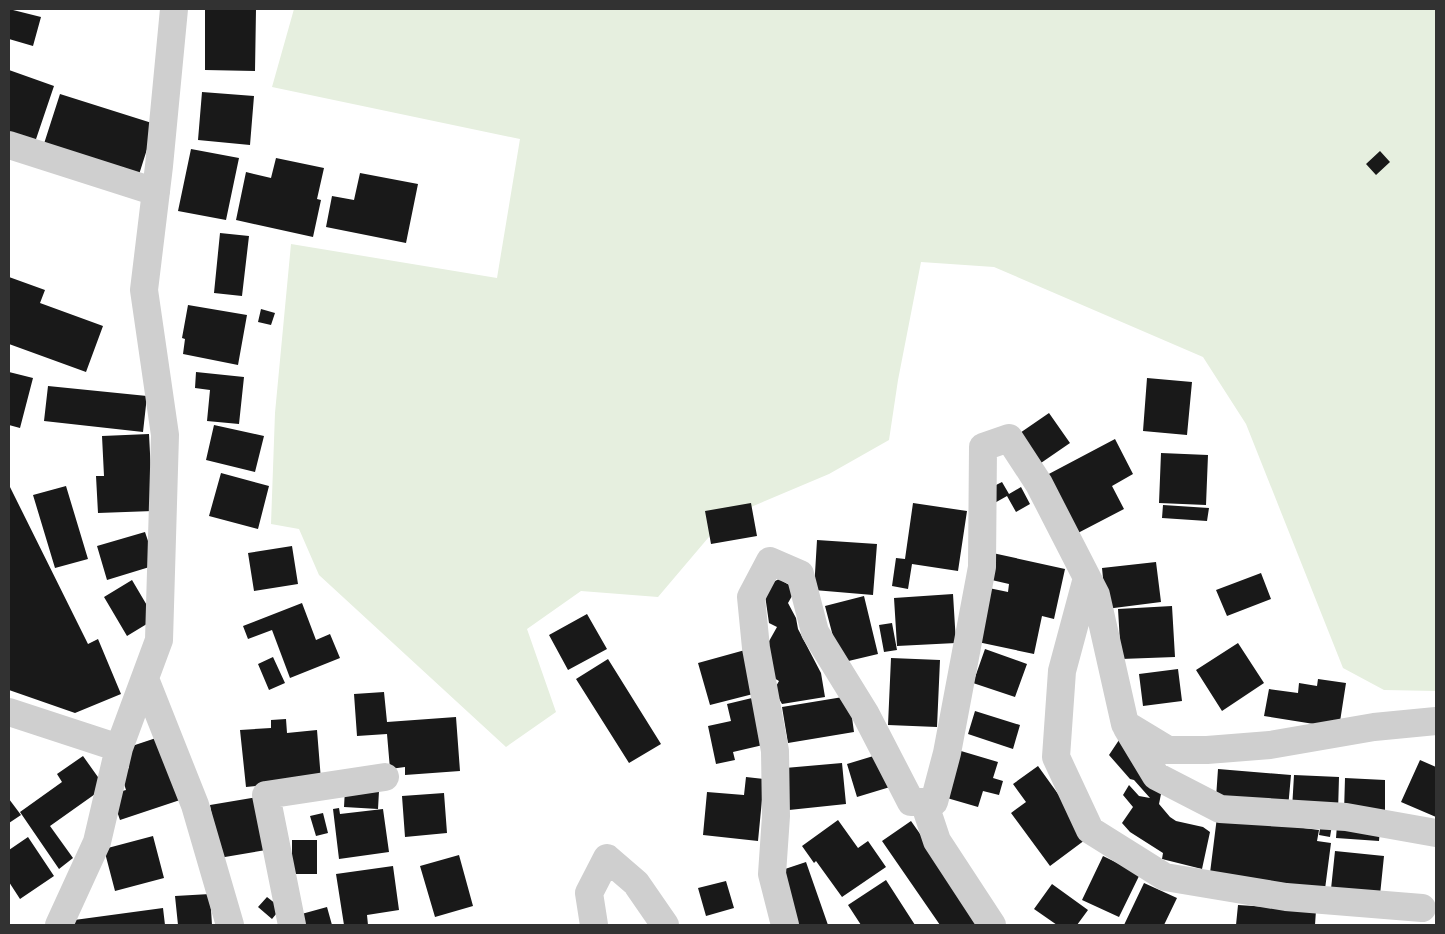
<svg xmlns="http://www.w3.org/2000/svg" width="1445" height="934" font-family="Mulish,sans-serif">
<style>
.green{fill:#e6efdf}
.building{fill:#191919}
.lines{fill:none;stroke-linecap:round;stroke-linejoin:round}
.minor{stroke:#cfcfcf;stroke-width:28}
</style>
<rect width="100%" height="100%" fill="#fff"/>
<path class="green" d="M294,9H1436V691L1384,690L1343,668L1246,424L1203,357L994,267L921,262L898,380L889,440L829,474L725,518L658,597L581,591L527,629L556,712L506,747L319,575L299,529L271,524L275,413L291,244L497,278L520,139L272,87Z"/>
<path class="building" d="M9,9L41,17L33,46L9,39Z
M205,9H256L255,71L205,70Z
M9,70L54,86L33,148L9,139Z
M202,92L254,96L250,145L198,140Z
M60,94L155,124L136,184L41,153Z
M191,149L239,158L226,220L178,211Z
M1380,151L1390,162L1376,175L1366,164Z
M276,158L324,168L317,199L321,200L313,237L236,220L246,172L271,178Z
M360,173L418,184L406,243L326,227L332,196L354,200Z
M220,233L249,236L242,296L214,293Z
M9,277L45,290L40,303L103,326L86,372L9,344Z
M188,305L247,315L238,365L183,354L185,339L182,338Z
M261,309L275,313L271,325L258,322Z
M9,372L33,378L20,428L9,425Z
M196,372L244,377L239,424L207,421L210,390L195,388Z
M1147,378L1192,382L1187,435L1143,431Z
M48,386L147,396L143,432L44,421Z
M1049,413L1070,443L1038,465L1017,435Z
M214,425L264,436L255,472L206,460Z
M149,434L153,511L98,513L96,476H104L102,436Z
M1115,439L1133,474L1112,486L1124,509L1076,534L1045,476Z
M1161,453L1208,455L1206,505L1159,503Z
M221,473L269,486L258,529L209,516Z
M1002,482L1009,494L1021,487L1030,504L1016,512L1007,496L991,505L984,491Z
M9,485L88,644L98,639L121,694L75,713L9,690Z
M66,486L88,559L55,568L33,495Z
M751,503L757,536L711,544L705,511Z
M913,503L967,511L958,571L912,564L908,589L892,586L896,558L905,559Z
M1163,505L1209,508L1207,521L1162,518Z
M145,532L156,565L107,580L97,546Z
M817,540L877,544L873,595L814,590Z
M292,546L298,584L254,591L248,553Z
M988,552L1065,569L1054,619L1042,616L1034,654L973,641L984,587L1008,592L1009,584L983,578Z
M1156,562L1161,602L1106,609L1102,568Z
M1261,573L1271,599L1227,616L1216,590Z
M779,579L791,586L800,582L788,603L796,618L798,629L821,673L825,697L782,704L774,690L779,681L774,678L768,643L777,627L769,623L765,595L771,583Z
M132,580L155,619L127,636L104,597Z
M953,594L956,643L897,646L894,598Z
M864,596L878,654L840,663L825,606Z
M302,603L316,640L330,634L340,658L290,678L272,630L248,639L243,626Z
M1172,606L1175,657L1121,659L1118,609Z
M587,614L607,649L568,670L549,635Z
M892,623L897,650L884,652L879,625Z
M1238,643L1264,683L1222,711L1196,670Z
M985,649L1027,664L1015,697L973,683Z
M745,650L757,693L710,705L698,663Z
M273,657L285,683L269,690L258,664Z
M891,658L940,660L937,727L888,725Z
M608,659L661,744L629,763L576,679Z
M1178,669L1182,701L1143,706L1139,674Z
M1318,679L1346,683L1339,728L1264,716L1269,689L1298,693L1299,683L1317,686Z
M384,692L387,722L456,717L460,771L405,775V767L390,769L387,734L357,736L354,694Z
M849,696L854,732L788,743L782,707Z
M752,698L763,745L733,752L735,760L716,764L708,726L731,721L727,704Z
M975,711L1020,725L1013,749L968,734Z
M286,719L287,733L317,730L321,780L246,787L240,730L271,728V720Z
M159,737L180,800L120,820L111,794L126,790L120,771L129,768L123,749Z
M1119,740L1162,789L1159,804L1170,817L1176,821L1203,827L1210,832L1202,869L1162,859L1163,853L1130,832L1122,823L1133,807L1123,795L1129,785L1139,796L1150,798L1134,780L1130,779L1109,755Z
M961,751L998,762L993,778L1003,781L999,795L983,791L978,807L947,798Z
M880,754L890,787L857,797L847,764Z
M83,756L105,787L50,826L73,858L59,869L20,812L62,782L57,774Z
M1420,760L1436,767V817L1401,802Z
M842,763L846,804L789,810L785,768Z
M1038,766L1089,837L1050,866L1011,813L1026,802L1013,784Z
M1218,769L1291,775L1288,808L1216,798Z
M1294,775L1339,777L1338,812L1292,809Z
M746,777L764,779L758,841L703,835L707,792L744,795Z
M1345,778L1385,780V813L1344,812Z
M345,789L379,791L378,809L344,807Z
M444,793L447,833L405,837L402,796Z
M257,797L266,850L219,858L210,805Z
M9,799L21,815L9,823Z
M339,808L340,814L383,809L389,852L339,859L333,809Z
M323,813L328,833L316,836L310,816Z
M1217,817L1319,830L1317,841L1331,843L1325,889L1210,873Z
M838,820L858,848L868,841L886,867L842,897L816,861L814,863L802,846Z
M911,821L984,925H940L882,841Z
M1321,823L1332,825L1330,837L1319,835Z
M1337,825L1380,828L1379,841L1336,838Z
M153,836L164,878L115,891L104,849Z
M28,837L54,876L20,899L9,882V850Z
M292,840H317V874H292Z
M1335,851L1384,856L1380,895L1331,889Z
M459,855L473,906L435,917L420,866Z
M1103,856L1140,874L1119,917L1082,900Z
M806,862L828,925H798L779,871Z
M393,866L399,910L367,915L368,925H344L336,874Z
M886,880L915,925H861L848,905Z
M726,881L734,908L706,916L698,888Z
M1144,883L1177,898L1164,925H1124Z
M1052,884L1088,910L1077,925H1057L1034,909Z
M210,894L212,925H178L175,896Z
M267,897L281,908L272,919L258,907Z
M1238,905L1316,910L1315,925H1236Z
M327,907L332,925H301L298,915Z
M163,908L165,925H68L67,921Z"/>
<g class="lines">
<path class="minor" d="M9,145L156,192
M1087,578L1062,671L1056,757L1090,830L1165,877L1286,897L1422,908
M145,679L195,805L230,925
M9,712L119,748
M1127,728L1156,776L1220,809L1346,817L1436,833
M924,802L937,841L992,925
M59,925L97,842L119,748L159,640L165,435L144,290L159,166L174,9
M292,925L266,795L385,777
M594,925L589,893L607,858L636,883L665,925
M785,925L772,874L776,816L775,751L756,648L751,597L770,561L800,574L815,632L865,713L911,802H934L947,753L982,567L983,447L1009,438L1039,484L1096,595L1125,724L1168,750H1207L1270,745L1374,727L1436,721"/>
</g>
<rect width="1445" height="934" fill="none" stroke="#323232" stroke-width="20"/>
</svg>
